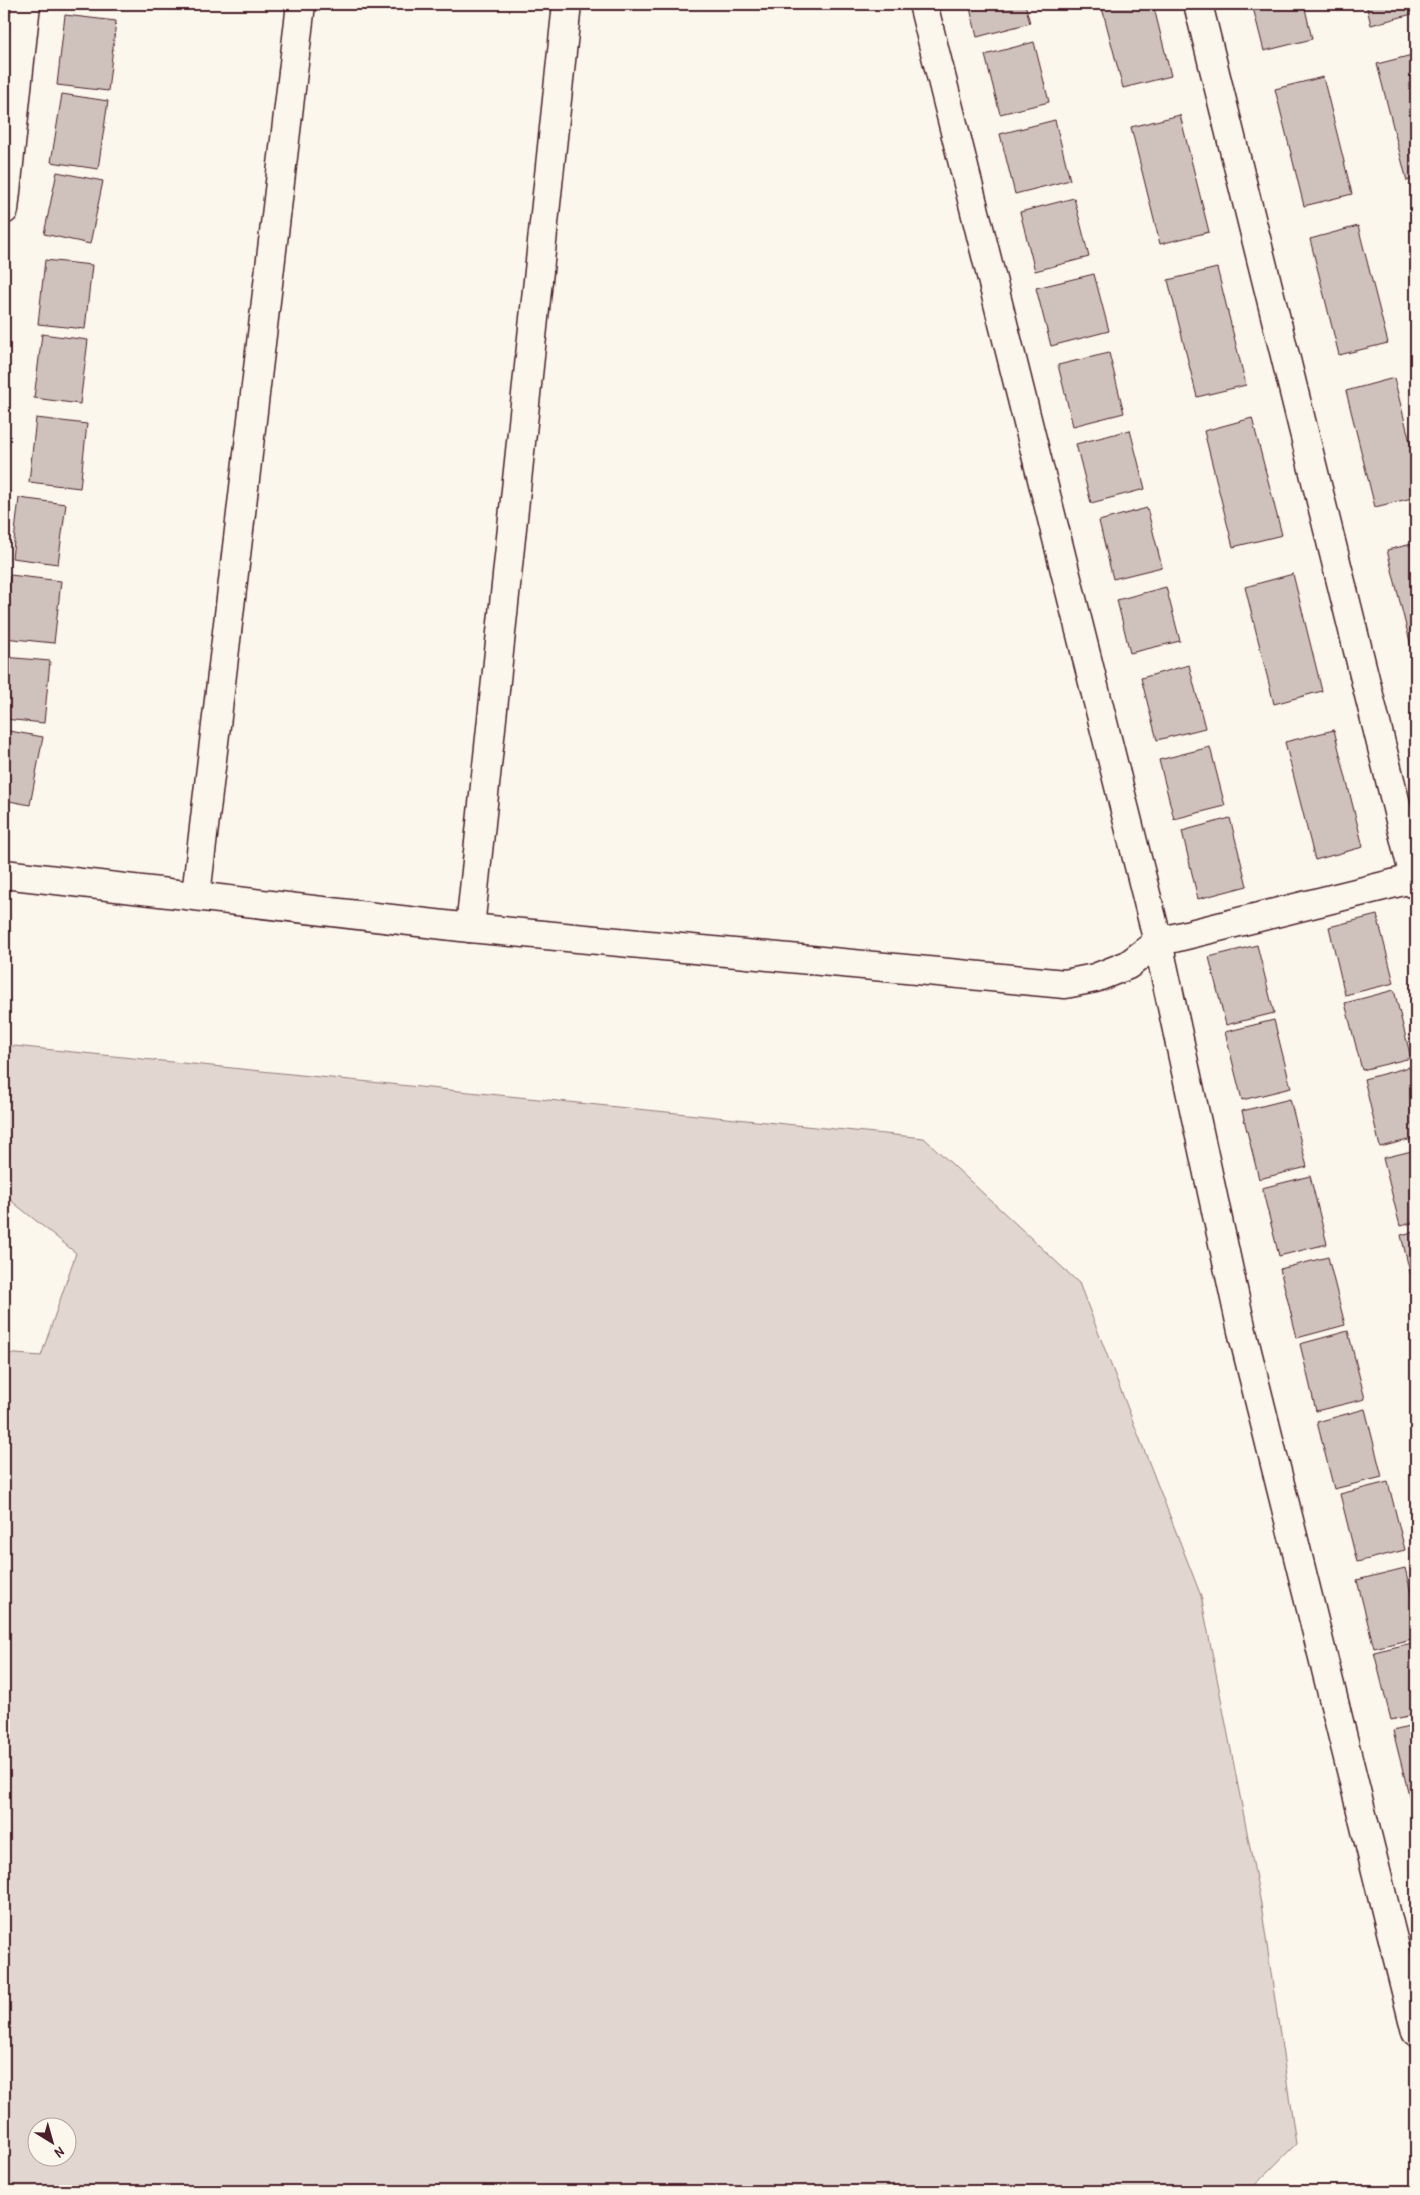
<svg xmlns="http://www.w3.org/2000/svg" width="1420" height="2195" font-family="'Patrick Hand',sans-serif">
<style>
.green{fill:#e2d7d0;stroke:#967b7e;fill-rule:evenodd}
.building{fill:#cfc2bc;stroke:#4a1f2b}
.lines{fill:none;stroke-linecap:round;stroke-linejoin:round}
.minor-casing{stroke:#4a1f2b;stroke-width:31}
.tertiary-casing{stroke:#4a1f2b;stroke-width:31}
.minor{stroke:#fbf7ec;stroke-width:28}
.tertiary{stroke:#fbf7ec;stroke-width:28}
</style>
<rect width="100%" height="100%" fill="#fbf7ec"/>
<filter id="ink" filterUnits="userSpaceOnUse"><feTurbulence type="fractalNoise" baseFrequency=".02" numOctaves="2"/><feDisplacementMap in="SourceGraphic" scale="10" xChannelSelector="R" yChannelSelector="G"/><feConvolveMatrix kernelMatrix="1 2 1 2 8 2 1 2 1" color-interpolation-filters="sRGB"/></filter>
<g filter="url(#ink)">
<path class="green" d="M4,1045L924,1138L1079,1283L1201,1596L1261,1904L1296,2144L1249,2191H4V1353L41,1356L76,1253L4,1195ZM38,2128H68V2158H38Z"/>
<path class="building" d="M71,4H123L122,9Z
M969,4H1025L1030,23L977,37Z
M1101,4H1153L1171,76L1123,88Z
M1252,4H1304L1312,39L1264,51Z
M1366,4H1416V13L1371,25Z
M65,15L116,21L108,91L57,85Z
M1034,42L1049,102L1000,114L985,55Z
M1416,54V178L1407,181L1377,64Z
M1323,77L1352,194L1304,206L1275,89Z
M62,94L108,101L98,169L51,162Z
M1180,115L1209,232L1160,244L1131,127Z
M1055,120L1070,180L1015,194L1000,134Z
M57,172L103,181L90,244L44,234Z
M1074,198L1089,257L1035,271L1020,212Z
M1416,210V233L1411,211Z
M1358,226L1388,343L1339,355L1310,239Z
M45,260L92,265L85,329L38,324Z
M1217,268L1246,385L1197,397L1168,280Z
M1094,274L1109,331L1051,346L1036,288Z
M42,334L88,340L80,404L34,398Z
M1109,353L1124,413L1073,426L1058,365Z
M1394,378L1416,466V497L1375,507L1346,391Z
M36,418L87,424L80,488L29,482Z
M1252,418L1282,535L1233,547L1204,431Z
M1130,430L1145,489L1091,503L1076,444Z
M19,498L66,504L58,564L12,558Z
M1147,508L1162,567L1113,579L1099,521Z
M1416,543V666L1387,550Z
M1293,574L1322,691L1274,704L1245,587Z
M10,575L61,581L54,643L4,638Z
M1166,587L1180,641L1130,653L1117,600Z
M4,657L50,661L44,723L4,719Z
M1189,665L1205,728L1157,740L1141,678Z
M4,730L43,737L30,805L4,800Z
M1334,730L1363,847L1315,860L1285,742Z
M1210,747L1225,806L1174,819L1159,760Z
M1230,818L1247,886L1198,899L1182,831Z
M1377,915L1394,983L1345,995L1329,927Z
M1257,945L1274,1013L1226,1025L1209,957Z
M1394,990L1411,1058L1362,1070L1345,1003Z
M1274,1020L1291,1088L1242,1100L1225,1032Z
M1413,1066L1416,1081V1138L1380,1147L1364,1079Z
M1290,1099L1307,1167L1259,1179L1242,1111Z
M1416,1150V1222L1400,1226L1383,1158Z
M1310,1176L1327,1244L1279,1256L1262,1188Z
M1416,1231V1297L1401,1235Z
M1328,1257L1345,1325L1297,1338L1280,1269Z
M1348,1331L1365,1399L1316,1411L1300,1344Z
M1365,1409L1382,1477L1334,1489L1317,1422Z
M1388,1482L1405,1550L1357,1562L1340,1494Z
M1405,1568L1416,1613V1638L1374,1648L1357,1580Z
M1416,1642V1714L1391,1720L1374,1652Z
M1416,1725V1797L1410,1799L1393,1731Z
M1416,1807V1825L1412,1808Z"/>
<g class="lines">
<defs>
<path id="minor" d="M1198,4L1416,885
M4,210L26,4
M196,895L301,4
M470,928L567,4"/>
<path id="tertiary" d="M923,4L1158,942L1242,1331L1416,2032
M4,874L470,928L1065,984L1095,978L1128,965L1158,942L1416,878"/>
</defs>
<use href="#minor" class="minor-casing"/>
<use href="#tertiary" class="tertiary-casing"/>
<use href="#minor" class="minor"/>
<use href="#tertiary" class="tertiary"/>
</g>
</g>
<rect width="1420" height="2195" fill="none" stroke="#fbf7ec" stroke-width="20"/>
<rect x="10" y="10" width="1400" height="2175" fill="none" stroke="#4a1f2b" stroke-width="2" filter="url(#ink)"/>
<g transform="translate(52 2142) rotate(143)"><circle r="24" fill="#fbf7ec" stroke="#b4a19f"/>
<path d="M0-4L9 19L0 12L-9 19Z" fill="#4a1f2b"/>
<text y="-8" font-size="14" font-weight="bold" text-anchor="middle" fill="#4a1f2b">N</text>
</g>
</svg>
